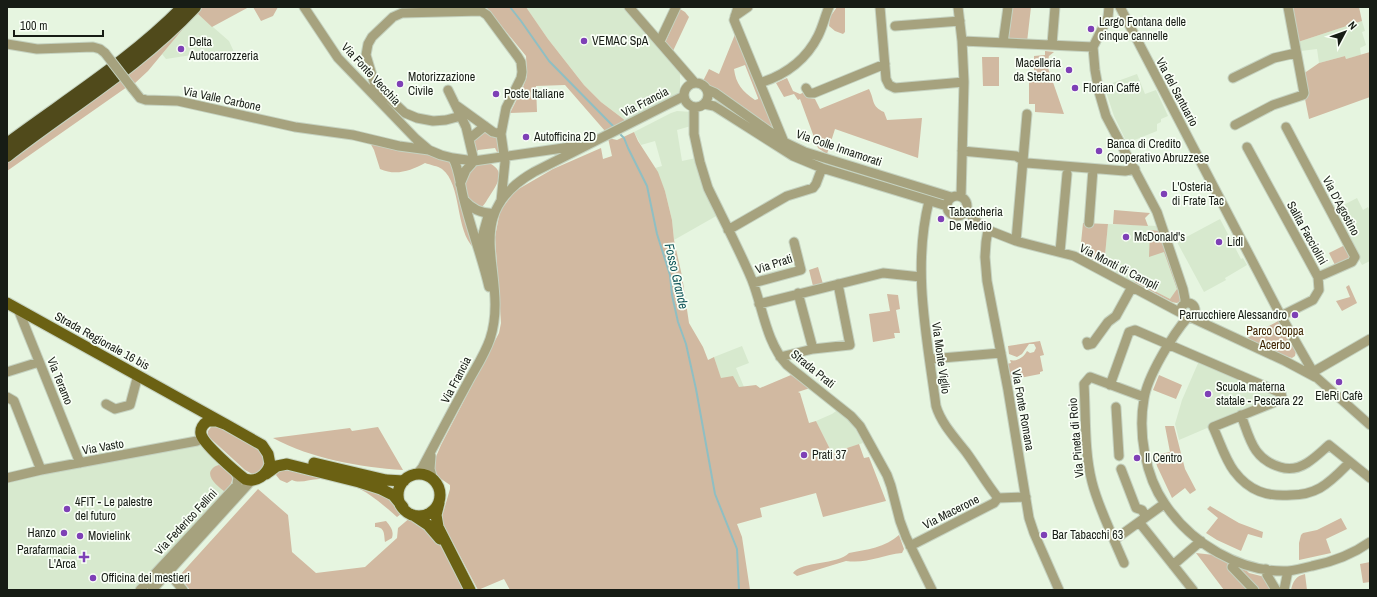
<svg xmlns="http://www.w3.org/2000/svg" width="1377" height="597" font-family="'Archivo Narrow',sans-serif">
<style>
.built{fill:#d7e9ce}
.green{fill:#d1b9a1;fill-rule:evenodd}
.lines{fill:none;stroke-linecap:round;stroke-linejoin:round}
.stream{stroke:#8fbfc3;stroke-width:2}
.minor-casing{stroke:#c5d2c0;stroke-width:11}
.major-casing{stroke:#c5d2c0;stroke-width:13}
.highway-casing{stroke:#c5d2c0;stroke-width:14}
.minor{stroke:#a6a27e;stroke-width:9}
.major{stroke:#6b6113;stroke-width:11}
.highway{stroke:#504a1b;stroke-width:12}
.minor-bridge-casing{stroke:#c5d2c0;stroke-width:11;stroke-linecap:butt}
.minor-bridge{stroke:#a6a27e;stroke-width:9}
.poi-dot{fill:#7e40b6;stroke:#f9fff6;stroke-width:1.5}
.labels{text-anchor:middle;stroke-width:3.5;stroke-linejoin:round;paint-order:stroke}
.poi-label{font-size:12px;fill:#171c15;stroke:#f9fff6;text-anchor:start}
.street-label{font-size:12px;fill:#171c15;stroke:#f9fff6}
.park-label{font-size:12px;fill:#3e2300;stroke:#f9fff6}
.water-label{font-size:13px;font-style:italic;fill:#0d5358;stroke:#f9fff6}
</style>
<rect width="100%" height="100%" fill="#e6f5e0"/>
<path class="built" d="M526,7H623L680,71V94L626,121L601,102L584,85L548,39Z
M198,14L229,41L234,52L202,56L198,54L166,59L162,54L192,18Z
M1362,21L1365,31L1362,32L1366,45L1360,48L1361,55L1346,59L1345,56L1319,63L1317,49L1301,51L1298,42Z
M1137,74L1145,94L1156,90L1168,116L1161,119V122L1157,124V131L1127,143L1114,116L1104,86Z
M677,111L692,112L691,126L677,130L682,161L696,158L718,215L674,240L672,220L665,191L655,168L662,166L655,141L641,145L634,132L671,113Z
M1357,198L1363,210L1368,207L1370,211V261L1362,265L1332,211Z
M1220,219L1241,259L1243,258L1247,265L1225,278L1226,280L1204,292L1177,242Z
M1108,224L1158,226L1183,295L1180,302L1175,303L1172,302L1104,266Z
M742,346L749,363L736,368L744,387H739L721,379L714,357Z
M1199,361L1276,395L1275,399L1179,440L1175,424L1182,400Z
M839,409L853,425L863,443L832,453L816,421L832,414Z
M197,445H201L232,476L231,484L136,590H7V480Z"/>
<path class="green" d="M199,7H249L212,27L198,14L192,18L148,71L134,84L126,74Z
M253,7H278L273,16L261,21Z
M486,7H526L548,39L584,85L601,102L626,121L605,131L565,85L536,86L537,112L510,113L523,87L527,76L526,56Z
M837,7H845V32L843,34L835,31L829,26L830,17Z
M1013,7H1031L1027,42H1008Z
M1293,7H1359L1362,21L1298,42Z
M680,9L685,12L689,17L673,51L665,43Z
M736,32L779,134L705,83H702L709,69L719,74ZM745,65L758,98V99L755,100C742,91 736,84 734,69Z
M1045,51L1054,52L1049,56L1047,65L1064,114L1035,112V104H1029V75H1034V56L1045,55Z
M1370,52V97L1309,119L1305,99L1303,74L1319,63L1345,56L1346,59Z
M982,57H999V86H983Z
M787,78L793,91L800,94L805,92L810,98L815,99L820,109L869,89C875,101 871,106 884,112L887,120L922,118L918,158L835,129L827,154L818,148L800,99L798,100L794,94L784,97L776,83Z
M121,79L127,87L7,171V160Z
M484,132H488L498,138L499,151L497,152L495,148L478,150L476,153L473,139Z
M634,132L638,141L658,172L665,191L672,220L674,240L682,276L689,323L703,347L708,360L714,357L721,378L733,376L739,387L756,385L760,388L791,375L810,388L798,392L800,393L809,423L816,421L832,453L859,444L864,458L869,457L886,501L823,517L816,493L760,508L762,517L737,524L742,537L750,590H510L504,579L478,590L441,520L450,489V485L434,474L432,466L441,445L499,333L501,323L495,237L500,211L515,191L553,169L601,148L603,159L612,156L608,138L617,140Z
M369,141L453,158L474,248C455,231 462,184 442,169C438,166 430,165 425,163C410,171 396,176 380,169L374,150Z
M487,162C508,171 497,184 489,197C486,201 485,205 481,207L467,200C466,194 464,187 465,181C466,169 478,164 487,162Z
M1114,210L1150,213L1145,218L1148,226L1113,224Z
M1083,223L1108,224L1104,266L1080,253Z
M1150,230L1159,231L1182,300L1177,303L1172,302L1134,282L1135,281L1170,299L1177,289L1164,252L1149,257Z
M1345,245L1351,260L1336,267L1329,253Z
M818,267L823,284L813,286L809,270Z
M1349,285L1357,303L1342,311L1336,301L1350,297L1346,287Z
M887,294L898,295L900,309L896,310L900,333H894L895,338L873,342L869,314L890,311Z
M1280,320L1296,351L1295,356L1292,358L1282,355L1247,338Z
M1040,341L1044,355L1040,356L1043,371L1040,372V374L1010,380L1007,364L1011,363L1010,360C1017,362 1024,357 1027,351L1030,353L1034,352L1036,348L1034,344H1029L1022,354L1017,357L1009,354L1008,346Z
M1159,375L1182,385L1176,399L1153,390Z
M212,426C224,426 252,445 263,452L266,454L265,470L254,475L245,470L210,438L208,435V431Z
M1165,426H1174L1185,469L1196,490L1190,494L1185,488L1172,498L1157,466L1154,455L1170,452Z
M378,427L403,470C359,467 312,459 273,438L350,428L352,431Z
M224,464C233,476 236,479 225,492C219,487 205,477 212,469C215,465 219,465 224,464Z
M283,467H288C309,473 402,488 401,514L397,517C375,497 352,478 319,479C310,479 300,484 292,480L287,483L280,480L276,475L278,471Z
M258,489L288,515L292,552L316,573L365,567L397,538L398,528L411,517L430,531L445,552L466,590H190L179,576Z
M1210,506L1239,523L1263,532L1262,538L1248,534L1241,551L1217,540L1206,533L1218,518L1207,509Z
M1341,518L1347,529L1326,539L1331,553L1299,560V543L1301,535L1303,533L1317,530Z
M386,521C391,527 394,531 392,538L385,542C384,534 385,527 375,527V523Z
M899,535L904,549L902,553C882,555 867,564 846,561L797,576L793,573C801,561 838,565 849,553C866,550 886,547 899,535Z
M1196,553L1214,555L1247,571L1249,573L1265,577L1274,590H1224Z
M1370,562V582L1363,583L1360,564Z
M1305,574L1307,590H1291C1293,581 1296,576 1305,574Z"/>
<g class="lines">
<path class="stream" d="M510,7L521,21L549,61L615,128
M619,133L624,138L628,148L647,186L657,234L670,275L672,295L678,322L686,344L696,389L715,494L737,549L739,590"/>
<defs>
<path id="minor" d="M304,7L338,58L416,139L429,150
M629,7L695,83
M738,7L734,20L784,142
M880,7L886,79L889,85L895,88L964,82
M958,7L962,41L964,82L961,197
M1109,7L1108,17L1093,47L1095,70L1099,92L1106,116L1157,212L1183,289L1185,299V303
M1120,7L1281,316L1313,372L1316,377L1370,425
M735,16L748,7
M895,26L960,21
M660,41L676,7
M962,41L1093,47
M1003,43L1008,7
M7,44L37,49L93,47L100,49L105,53
M1052,44L1055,7
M1233,78L1274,58L1296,53
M684 95a12 12 0 1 1 24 0a12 12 0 1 1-24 0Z
M760,83C785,75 806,60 818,36C823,26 825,16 829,7
M132,88L140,98L146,100L178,101L295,127L353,135L399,146L429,150L441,155L453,158L474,161L577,146
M806,88L809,93H814L885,64
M448,90L466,127L474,161
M708,90L715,93L784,142L805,152L951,197
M704,104L714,106L719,109L793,156L822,168L947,206
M457,106L493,132L501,134
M694,107V134L700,162L708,188C723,219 739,249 752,280C763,308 766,342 787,365L851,416L860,426L887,475L891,486L900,521L906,537L932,590
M461,116L446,120L433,121L417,118L405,113L375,85L366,55L368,44L372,37L393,17L402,13L481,11L487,15L518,57L521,62L522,72L521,78L506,108L501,134L505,162L501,201
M1235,125L1273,105L1303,95L1304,93L1288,7
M1286,127L1355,257L1352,262L1318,277
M469,139L485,126
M1247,147L1318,277L1319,290L1313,300L1281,316
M962,151L1016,156L1027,163L1125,171L1135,169
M453,158C460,171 460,186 464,200C471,229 482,257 489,287
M460,184L466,170L474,161
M947 206a10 10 0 1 1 20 0a10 10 0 1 1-20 0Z
M464,200C472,209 482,214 494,213
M929,201C912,269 927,338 936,406C941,423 955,438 966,452C977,467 986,483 998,498
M966,210L976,221L988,230L1016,241L1074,256L1181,313
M1089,223L1093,169
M728,230L787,196L813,188L816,184L822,168
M988,230L986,242L985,257L987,281L1008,390L1029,518L1034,533L1059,590
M1016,241L1027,114
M1060,252L1067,174
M484,266L483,234L488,216
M753,283L801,270L794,242
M798,293L813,349
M1181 310a7 7 0 1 1 14 0a7 7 0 1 1-14 0Z
M759,304L883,273L921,277
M18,309L80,463
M1188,317C1173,334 1147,377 1144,399C1138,432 1145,476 1165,504C1191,543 1240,573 1288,571C1296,570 1304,568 1312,566C1332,562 1353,554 1370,542
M1190,317L1285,361L1315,377
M1087,342L1088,345L1092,344L1108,322L1116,316L1132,287
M780,357L813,349L850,345L838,284
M930,359L1001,353
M7,372L39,362
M1307,372H1313L1370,339
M1110,385L1129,332L1135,330L1281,393L1282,397L1280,400L1213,427C1220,442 1225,459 1234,471C1249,491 1267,497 1291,495C1301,495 1311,493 1320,488C1332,481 1341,471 1350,462
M7,397L14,401L41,470
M1144,397L1090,377L1084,384C1086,416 1084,451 1092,482C1097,502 1106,521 1114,540L1164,504
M106,404L115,409L130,405L138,375
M1116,407L1119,456
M1241,415C1250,439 1253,459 1280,467C1289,470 1299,468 1307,463C1315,458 1322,451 1329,445L1370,478
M431,456L430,469L433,480
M1121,469L1136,508L1142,510L1146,517
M417,474L422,468C437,440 452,411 468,382C475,369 485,354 490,339C511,275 455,217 534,172L684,96
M7,478L41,470L197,441L203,438
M998,498L1026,497
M1139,522L1193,590
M1114,540L1124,563
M910,546L994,503L998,498
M1173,565L1201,541
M1232,567L1254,590
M1266,569L1267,575L1276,590
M169,573L183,590
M140,590L237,485L238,477L234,470
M152,590L252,480
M1284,590L1288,571"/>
<path id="major" d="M7,303L225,424
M208,421H217L225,424L262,445L268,454L270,464C267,475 256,483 245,479C236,472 203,444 201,434C200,429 203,424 208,421Z
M314,463L386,480L404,481
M266,474L277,466L287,464L359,482L381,489L393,495L403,507
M398 495a21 21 0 1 1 42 0a21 21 0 1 1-42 0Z
M439,503L436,515L438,527L470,590
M413,515L428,525L440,539"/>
<path id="highway" d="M7,144C66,100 131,60 183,7
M7,156C70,107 140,66 195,7"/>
</defs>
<use href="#minor" class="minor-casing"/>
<use href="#major" class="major-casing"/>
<use href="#highway" class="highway-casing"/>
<use href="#minor" class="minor"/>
<use href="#major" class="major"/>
<use href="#highway" class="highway"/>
<defs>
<path id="minor-bridge" d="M105,53L132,88"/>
</defs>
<use href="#minor-bridge" class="minor-bridge-casing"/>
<use href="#minor-bridge" class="minor-bridge"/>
</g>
<g class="poi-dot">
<circle cx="1091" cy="29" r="4"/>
<circle cx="584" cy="41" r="4"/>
<circle cx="181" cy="49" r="4"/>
<circle cx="1069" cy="70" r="4"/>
<circle cx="400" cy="84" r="4"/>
<circle cx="1075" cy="88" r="4"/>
<circle cx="496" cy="94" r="4"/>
<circle cx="526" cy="137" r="4"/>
<circle cx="1099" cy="151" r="4"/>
<circle cx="1164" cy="194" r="4"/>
<circle cx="941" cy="219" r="4"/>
<circle cx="1126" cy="237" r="4"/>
<circle cx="1219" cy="242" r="4"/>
<circle cx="1295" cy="315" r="4"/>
<circle cx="1339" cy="382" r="4"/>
<circle cx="1208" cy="394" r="4"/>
<circle cx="804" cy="455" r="4"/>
<circle cx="1137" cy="458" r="4"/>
<circle cx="67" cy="509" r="4"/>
<circle cx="64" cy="533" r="4"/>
<circle cx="1044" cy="535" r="4"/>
<circle cx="80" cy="536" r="4"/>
<path d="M82 551h4v4h4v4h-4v4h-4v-4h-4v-4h4z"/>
<circle cx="93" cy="578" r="4"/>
</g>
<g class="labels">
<g class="poi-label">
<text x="1099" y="26">Largo Fontana delle<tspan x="1099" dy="14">cinque cannelle</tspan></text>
<text x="592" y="45">VEMAC SpA</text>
<text x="189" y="46">Delta<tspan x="189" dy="14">Autocarrozzeria</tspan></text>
<text x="1061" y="67" text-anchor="end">Macelleria<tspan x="1061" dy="14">da Stefano</tspan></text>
<text x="408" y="81">Motorizzazione<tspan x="408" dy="14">Civile</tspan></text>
<text x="1083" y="92">Florian Caffé</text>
<text x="504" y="98">Poste Italiane</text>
<text x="534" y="141">Autofficina 2D</text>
<text x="1107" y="148">Banca di Credito<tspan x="1107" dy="14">Cooperativo Abruzzese</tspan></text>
<text x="1172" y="191">L'Osteria<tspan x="1172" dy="14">di Frate Tac</tspan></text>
<text x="949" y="216">Tabaccheria<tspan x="949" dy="14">De Medio</tspan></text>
<text x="1134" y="241">McDonald's</text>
<text x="1227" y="246">Lidl</text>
<text x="1287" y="319" text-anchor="end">Parrucchiere Alessandro</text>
<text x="1216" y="391">Scuola materna<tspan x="1216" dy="14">statale - Pescara 22</tspan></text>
<text x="1339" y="400" text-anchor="middle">EleRi Cafè</text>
<text x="812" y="459">Prati 37</text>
<text x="1145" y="462">Il Centro</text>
<text x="75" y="506">4FIT - Le palestre<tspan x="75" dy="14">del futuro</tspan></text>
<text x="56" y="537" text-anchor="end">Hanzo</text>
<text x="1052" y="539">Bar Tabacchi 63</text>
<text x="88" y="540">Movielink</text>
<text x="76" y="554" text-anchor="end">Parafarmacia<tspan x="76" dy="14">L'Arca</tspan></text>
<text x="101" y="582">Officina dei mestieri</text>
</g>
<g class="street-label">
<text transform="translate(371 74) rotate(47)" y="4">Via Fonte Vecchia</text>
<text transform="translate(1177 92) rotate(62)" y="4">Via del Santuario</text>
<text transform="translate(222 99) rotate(12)" y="4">Via Valle Carbone</text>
<text transform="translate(645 102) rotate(-27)" y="4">Via Francia</text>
<text transform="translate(839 148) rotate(19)" y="4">Via Colle Innamorati</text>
<text transform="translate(1341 206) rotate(62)" y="4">Via D'Agostino</text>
<text transform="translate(1307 233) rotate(61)" y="4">Salita Facciolini</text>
<text transform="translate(774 264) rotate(-18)" y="4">Via Prati</text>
<text transform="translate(1119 267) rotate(27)" y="4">Via Monti di Campli</text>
<text transform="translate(102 341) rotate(29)" y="4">Strada Regionale 16 bis</text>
<text transform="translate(941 358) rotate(82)" y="4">Via Monte Viglio</text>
<text transform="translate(813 369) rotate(39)" y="4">Strada Prati</text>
<text transform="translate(456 380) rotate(-62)" y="4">Via Francia</text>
<text transform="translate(60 381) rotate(68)" y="4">Via Teramo</text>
<text transform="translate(1023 410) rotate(80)" y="4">Via Fonte Romana</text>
<text transform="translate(1076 438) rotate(-95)" y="4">Via Pineta di Roio</text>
<text transform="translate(103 447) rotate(-10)" y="4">Via Vasto</text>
<text transform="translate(951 512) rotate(-27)" y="4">Via Macerone</text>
<text transform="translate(186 522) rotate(-47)" y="4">Via Federico Fellini</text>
</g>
<g class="park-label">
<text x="1275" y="335">Parco Coppa<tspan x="1275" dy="14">Acerbo</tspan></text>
</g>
<g class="water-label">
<text transform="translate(677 276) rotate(77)" y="5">Fosso Grande</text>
</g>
</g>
<rect width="1377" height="597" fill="none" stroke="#171c15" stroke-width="16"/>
<g transform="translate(1345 32) rotate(49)" stroke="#f9fff6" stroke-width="3" paint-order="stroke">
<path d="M0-3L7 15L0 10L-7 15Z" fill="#171c15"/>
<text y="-6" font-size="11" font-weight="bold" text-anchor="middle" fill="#171c15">N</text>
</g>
<path d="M14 30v6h89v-6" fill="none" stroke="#171c15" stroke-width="2"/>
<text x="20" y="30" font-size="12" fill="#171c15" stroke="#f9fff6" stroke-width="3" paint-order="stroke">100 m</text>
</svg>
